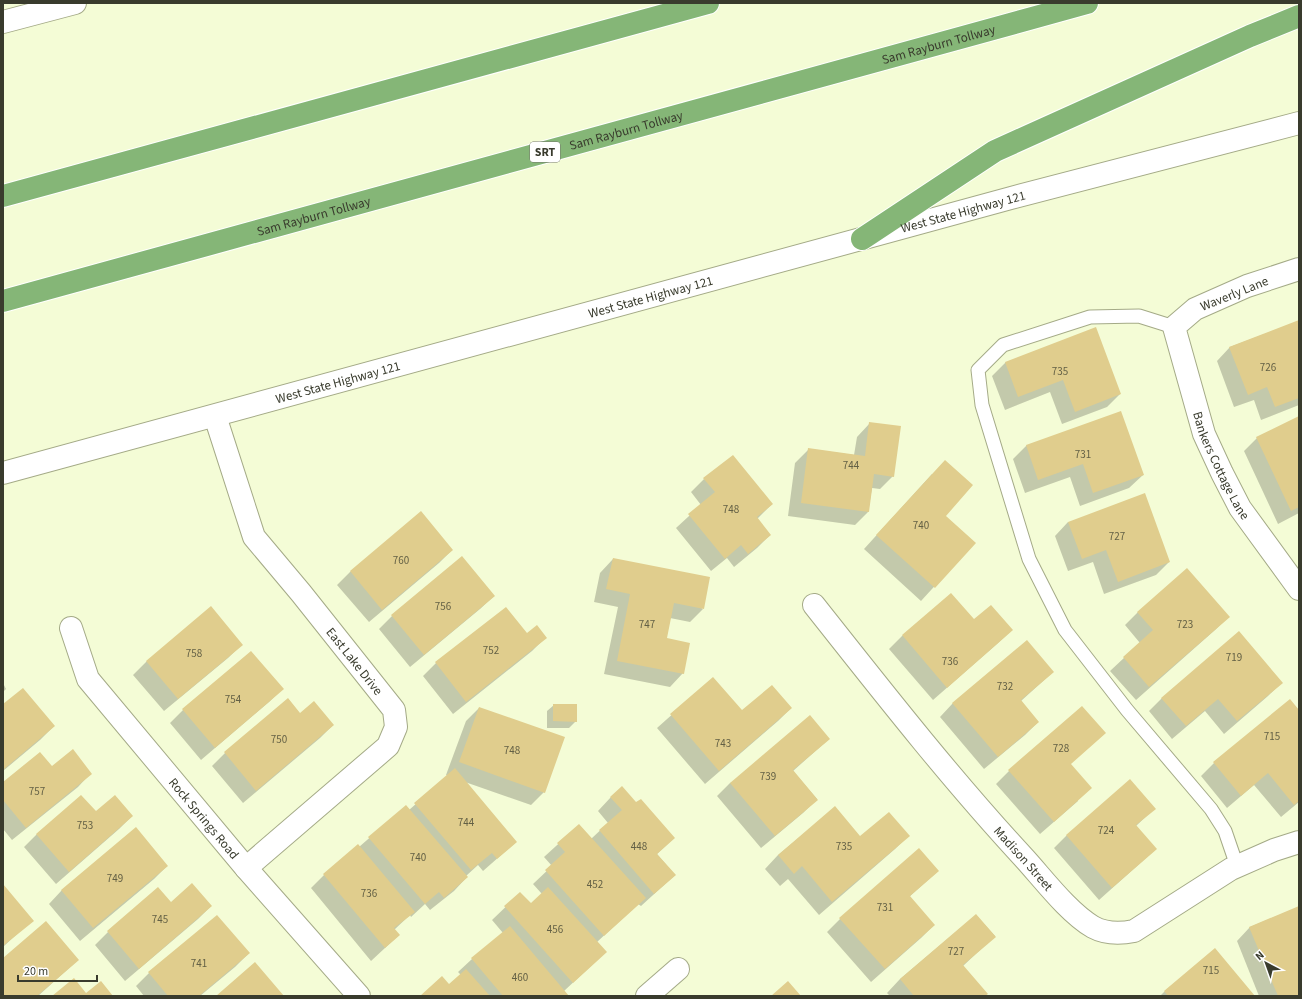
<svg xmlns="http://www.w3.org/2000/svg" width="1302" height="999" font-family="'Source Sans 3',sans-serif">
<style>
.shadow{fill:#0003}
.building{fill:#e0cd8d}
.lines{fill:none;stroke-linecap:round;stroke-linejoin:round}
.service-casing{stroke:#a4aa87;stroke-width:15}
.minor-casing{stroke:#a4aa87;stroke-width:24}
.secondary-casing{stroke:#a4aa87;stroke-width:24}
.motorway-casing{stroke:#fff;stroke-width:24}
.service{stroke:#fff;stroke-width:13}
.minor{stroke:#fff;stroke-width:22}
.secondary{stroke:#fff;stroke-width:22}
.motorway{stroke:#85b677;stroke-width:22}
.labels{text-anchor:middle;stroke-width:3;stroke-linejoin:round;paint-order:stroke}
.number-label{font-size:11px;fill:#636045}
.shield{fill:#fff;stroke:#74766c;stroke-width:1}
.shield-label{font-size:12px;font-weight:bold;fill:#393b2d}
.street-label{font-size:13px;fill:#393b2d;stroke:#fff}
</style>
<rect width="100%" height="100%" fill="#f4fcd6"/>
<path class="shadow" d="M1299,321V405L1261,420L1254,400L1234,407L1217,361L1230,347Z
M1006,362L1120,394L1107,407L1062,424L1050,392L1005,410L992,376Z
M1299,418V513L1278,524L1244,451L1257,438Z
M870,423L893,476L880,489L872,488L868,512L855,525L788,516L795,463L809,449L854,455L857,437Z
M1027,445L1143,475L1129,488L1080,506L1070,477L1025,493L1013,459Z
M932,474L944,516L974,543L921,601L864,549Z
M704,479L772,504L757,519L770,535L757,548L734,567L727,558L711,571L676,528L701,505L691,492Z
M421,513L452,550L439,563L369,622L337,585L350,572Z
M1068,522L1169,562L1156,575L1104,594L1093,562L1068,571L1055,536Z
M613,559L703,609L690,622L670,618L666,639L683,673L670,687L604,674L618,607L594,602L600,573Z
M951,594L974,621L1012,630L998,643L933,700L889,649L902,636Z
M494,596L480,609L410,667L379,629L392,616Z
M506,608L527,635L545,638L532,651L453,714L423,676L436,663Z
M1138,612L1228,617L1215,630L1136,700L1110,671L1140,643L1125,625Z
M242,644L228,658L164,711L133,675L147,661Z
M1053,672L1021,701L1038,722L1025,735L984,769L940,717L953,703Z
M713,678L742,712L791,708L778,721L705,784L657,728Z
M3,683L6,689L3,692Z
M1281,683L1268,696L1224,734L1205,711L1172,739L1149,711L1162,698Z
M282,689L269,702L201,760L170,723L183,710Z
M288,699L300,714L333,725L320,738L243,803L212,766L225,753Z
M1290,700L1299,712V802L1281,817L1254,785L1227,808L1201,776L1214,763Z
M3,705L54,726L40,740L3,771Z
M554,705L576,721L569,728H547V711Z
M479,708L544,792L531,805L465,782L516,842L483,871L478,865L466,876L467,877L454,891L430,910L425,904L411,917L410,915L394,930L399,935L371,961L311,888L324,875L359,847L406,806L409,810L448,776L446,775L466,721Z
M829,739L793,771L817,799L803,813L761,848L717,796L730,783Z
M1070,764L1078,801L1040,834L996,784L1009,771Z
M52,768L91,773L78,787L12,840L3,829V784Z
M611,797L636,804L674,838L657,854L675,875L641,906L638,904L597,942L592,965L564,991L567,996H421L449,985L461,975L458,972L472,959L503,933L492,920L520,893L531,905L542,894L533,884L552,866L544,857L579,825L591,839L608,823L598,811Z
M835,808L860,837L908,836L895,849L819,915L788,879L780,886L765,869L778,855Z
M1154,809L1136,826L1156,849L1099,900L1054,848L1067,835Z
M96,813L132,816L119,829L56,884L24,847L37,834Z
M167,866L154,879L80,941L49,904L62,890Z
M938,871L909,897L934,925L921,938L871,982L827,932L840,919Z
M3,886L32,920L3,947Z
M158,889L171,904L211,906L198,919L125,981L95,945L108,932Z
M1299,907V996H1259L1237,941L1250,927Z
M976,915L995,936L963,966L984,996H890L887,993L900,979Z
M1215,950L1253,996H1160L1164,992Z
M249,953L235,967L200,996H144L136,986L149,973Z
M3,959L78,960L38,996H3Z"/>
<path class="building" d="M1299,320V398L1275,407L1267,387L1248,395L1229,347Z
M1096,327L1121,394L1075,412L1063,380L1018,397L1005,362Z
M1121,411L1144,475L1093,493L1083,464L1038,480L1026,445Z
M1299,416V507L1291,511L1256,437Z
M869,422L901,426L894,477L874,474L869,512L801,503L808,448L865,456Z
M733,455L773,504L757,517L771,535L748,554L741,545L725,559L688,514L715,492L703,478Z
M945,460L973,485L946,516L976,543L935,588L876,535Z
M1145,493L1170,562L1118,582L1106,550L1082,559L1068,522Z
M421,511L453,550L382,610L350,571Z
M462,556L495,596L424,655L391,615Z
M613,558L710,577L704,609L674,603L667,638L690,643L684,674L617,661L630,594L606,589Z
M1187,568L1230,617L1149,687L1123,657L1153,630L1137,612Z
M951,593L974,619L991,605L1013,630L947,688L902,635Z
M211,606L243,645L178,699L146,661Z
M506,607L527,633L537,625L547,638L466,702L435,662Z
M1239,631L1283,683L1237,721L1218,699L1186,726L1161,698Z
M1027,640L1054,672L1021,700L1039,722L998,757L952,703Z
M251,651L284,689L215,748L182,709Z
M713,677L742,710L772,685L792,708L719,771L670,714Z
M23,688L55,726L3,770V704Z
M288,698L300,713L314,701L334,725L256,791L224,752Z
M1290,699L1299,710V801L1294,805L1268,773L1241,796L1213,762Z
M553,704H577V722L553,721Z
M1082,706L1106,733L1071,764L1092,788L1054,822L1008,770Z
M479,707L565,737L545,793L459,762Z
M810,715L830,739L793,770L818,800L775,836L730,783Z
M73,749L92,774L26,828L3,800V782L40,752L52,766Z
M455,768L517,842L497,859L492,853L471,870L414,803Z
M1130,779L1156,809L1136,825L1157,849L1112,888L1066,835Z
M622,786L636,802L641,799L675,838L657,854L676,875L654,894L599,830L622,810L610,797Z
M81,795L96,811L115,795L133,816L69,872L36,834Z
M406,805L468,877L444,898L439,892L425,904L368,837Z
M835,806L860,836L889,812L910,836L832,902L802,866L794,874L778,855Z
M579,824L646,898L604,936L545,870L565,852L557,843Z
M136,827L168,866L93,928L61,890Z
M358,844L415,912L394,928L400,935L385,948L323,874Z
M919,848L939,871L910,896L935,925L885,969L839,918Z
M192,883L212,906L139,969L107,931L158,887L171,902Z
M3,884L34,921L3,946Z
M548,887L607,952L573,983L504,906L520,892L531,903Z
M1299,906V996H1278L1249,927Z
M976,914L996,937L963,965L988,994L985,996H914L900,979Z
M217,915L250,953L199,996H168L148,972Z
M46,921L79,960L37,996H3V958Z
M510,926L569,996H503L471,958Z
M1215,948L1255,996H1168L1164,991Z
M255,962L284,996H216Z
M466,969L490,996H420L442,976L449,984Z
M74,978L86,993L101,981L113,996H52Z
M788,981L801,996H771Z"/>
<g class="lines">
<defs>
<path id="service" d="M1174,327L1139,316L1090,317L1003,345L978,370L982,405L1029,559L1065,630L1127,710L1211,809L1225,831L1237,866"/>
<g id="minor">
<path id="s1" d="M1299,269L1247,286L1195,309L1174,327L1204,434L1222,473L1240,508L1299,589"/>
<path id="s2" d="M215,416L254,537L301,593L394,710L396,727L388,746L246,868"/>
<path id="s3" d="M814,605C882,691 950,778 1025,859C1044,880 1069,913 1093,927C1106,934 1119,934 1134,931L1231,869L1274,850L1299,842"/>
<path id="s4" d="M71,628L88,679L246,868L359,996"/>
<path d="M647,996L678,969"/>
</g>
<g id="secondary">
<path d="M3,22L75,3"/>
<path id="s5" d="M3,473L1011,198L1299,123"/>
</g>
<g id="motorway">
<path d="M3,196L708,3"/>
<path d="M862,239L995,151L1250,36L1299,16"/>
<path id="s6" d="M3,301L1087,3"/>
</g>
</defs>
<use href="#service" class="service-casing"/>
<use href="#minor" class="minor-casing"/>
<use href="#secondary" class="secondary-casing"/>
<use href="#motorway" class="motorway-casing"/>
<use href="#service" class="service"/>
<use href="#minor" class="minor"/>
<use href="#secondary" class="secondary"/>
<use href="#motorway" class="motorway"/>
</g>
<g class="labels">
<g class="number-label">
<text x="1268" y="371">726</text>
<text x="1060" y="375">735</text>
<text x="1083" y="458">731</text>
<text x="851" y="469">744</text>
<text x="731" y="513">748</text>
<text x="921" y="529">740</text>
<text x="1117" y="540">727</text>
<text x="401" y="564">760</text>
<text x="443" y="610">756</text>
<text x="647" y="628">747</text>
<text x="1185" y="628">723</text>
<text x="491" y="654">752</text>
<text x="194" y="657">758</text>
<text x="1234" y="661">719</text>
<text x="950" y="665">736</text>
<text x="1005" y="690">732</text>
<text x="233" y="703">754</text>
<text x="1272" y="740">715</text>
<text x="279" y="743">750</text>
<text x="723" y="747">743</text>
<text x="1061" y="752">728</text>
<text x="512" y="754">748</text>
<text x="768" y="780">739</text>
<text x="37" y="795">757</text>
<text x="466" y="826">744</text>
<text x="85" y="829">753</text>
<text x="1106" y="834">724</text>
<text x="639" y="850">448</text>
<text x="844" y="850">735</text>
<text x="418" y="861">740</text>
<text x="115" y="882">749</text>
<text x="595" y="888">452</text>
<text x="369" y="897">736</text>
<text x="885" y="911">731</text>
<text x="160" y="923">745</text>
<text x="555" y="933">456</text>
<text x="956" y="955">727</text>
<text x="199" y="967">741</text>
<text x="1211" y="974">715</text>
<text x="520" y="981">460</text>
</g>
<rect class="shield" x="530" y="142" width="30" height="20" rx="3"/>
<g class="shield-label">
<text x="545" y="156">SRT</text>
</g>
<g class="street-label">
<text dy="5" stroke="none"><textPath href="#s6" startOffset="970">Sam Rayburn Tollway</textPath></text>
<text dy="5" stroke="none"><textPath href="#s6" startOffset="646">Sam Rayburn Tollway</textPath></text>
<text dy="5" stroke="none"><textPath href="#s5" startOffset="995">West State Highway 121</textPath></text>
<text dy="5" stroke="none"><textPath href="#s6" startOffset="322">Sam Rayburn Tollway</textPath></text>
<text transform="translate(1234 293) rotate(-22)" y="5">Waverly Lane</text>
<text dy="5" stroke="none"><textPath href="#s5" startOffset="671">West State Highway 121</textPath></text>
<text dy="5" stroke="none"><textPath href="#s5" startOffset="347">West State Highway 121</textPath></text>
<text dy="5" stroke="none"><textPath href="#s1" startOffset="286">Bankers Cottage Lane</textPath></text>
<text dy="5" stroke="none"><textPath href="#s2" startOffset="287">East Lake Drive</textPath></text>
<text dy="5" stroke="none"><textPath href="#s4" startOffset="235">Rock Springs Road</textPath></text>
<text dy="5" stroke="none"><textPath href="#s3" startOffset="329">Madison Street</textPath></text>
</g>
</g>
<rect width="1302" height="999" fill="none" stroke="#393b2d" stroke-width="8"/>
<g transform="translate(1266 963) rotate(319)" stroke="#ffffff" stroke-width="3" paint-order="stroke">
<path d="M0-3L7 15L0 10L-7 15Z" fill="#393b2d"/>
<text y="-6" font-size="11" font-weight="bold" text-anchor="middle" fill="#393b2d">N</text>
</g>
<path d="M18 975v6h79v-6" fill="none" stroke="#393b2d" stroke-width="2"/>
<text x="24" y="975" font-size="12" fill="#393b2d" stroke="#ffffff" stroke-width="3" paint-order="stroke">20 m</text>
</svg>
